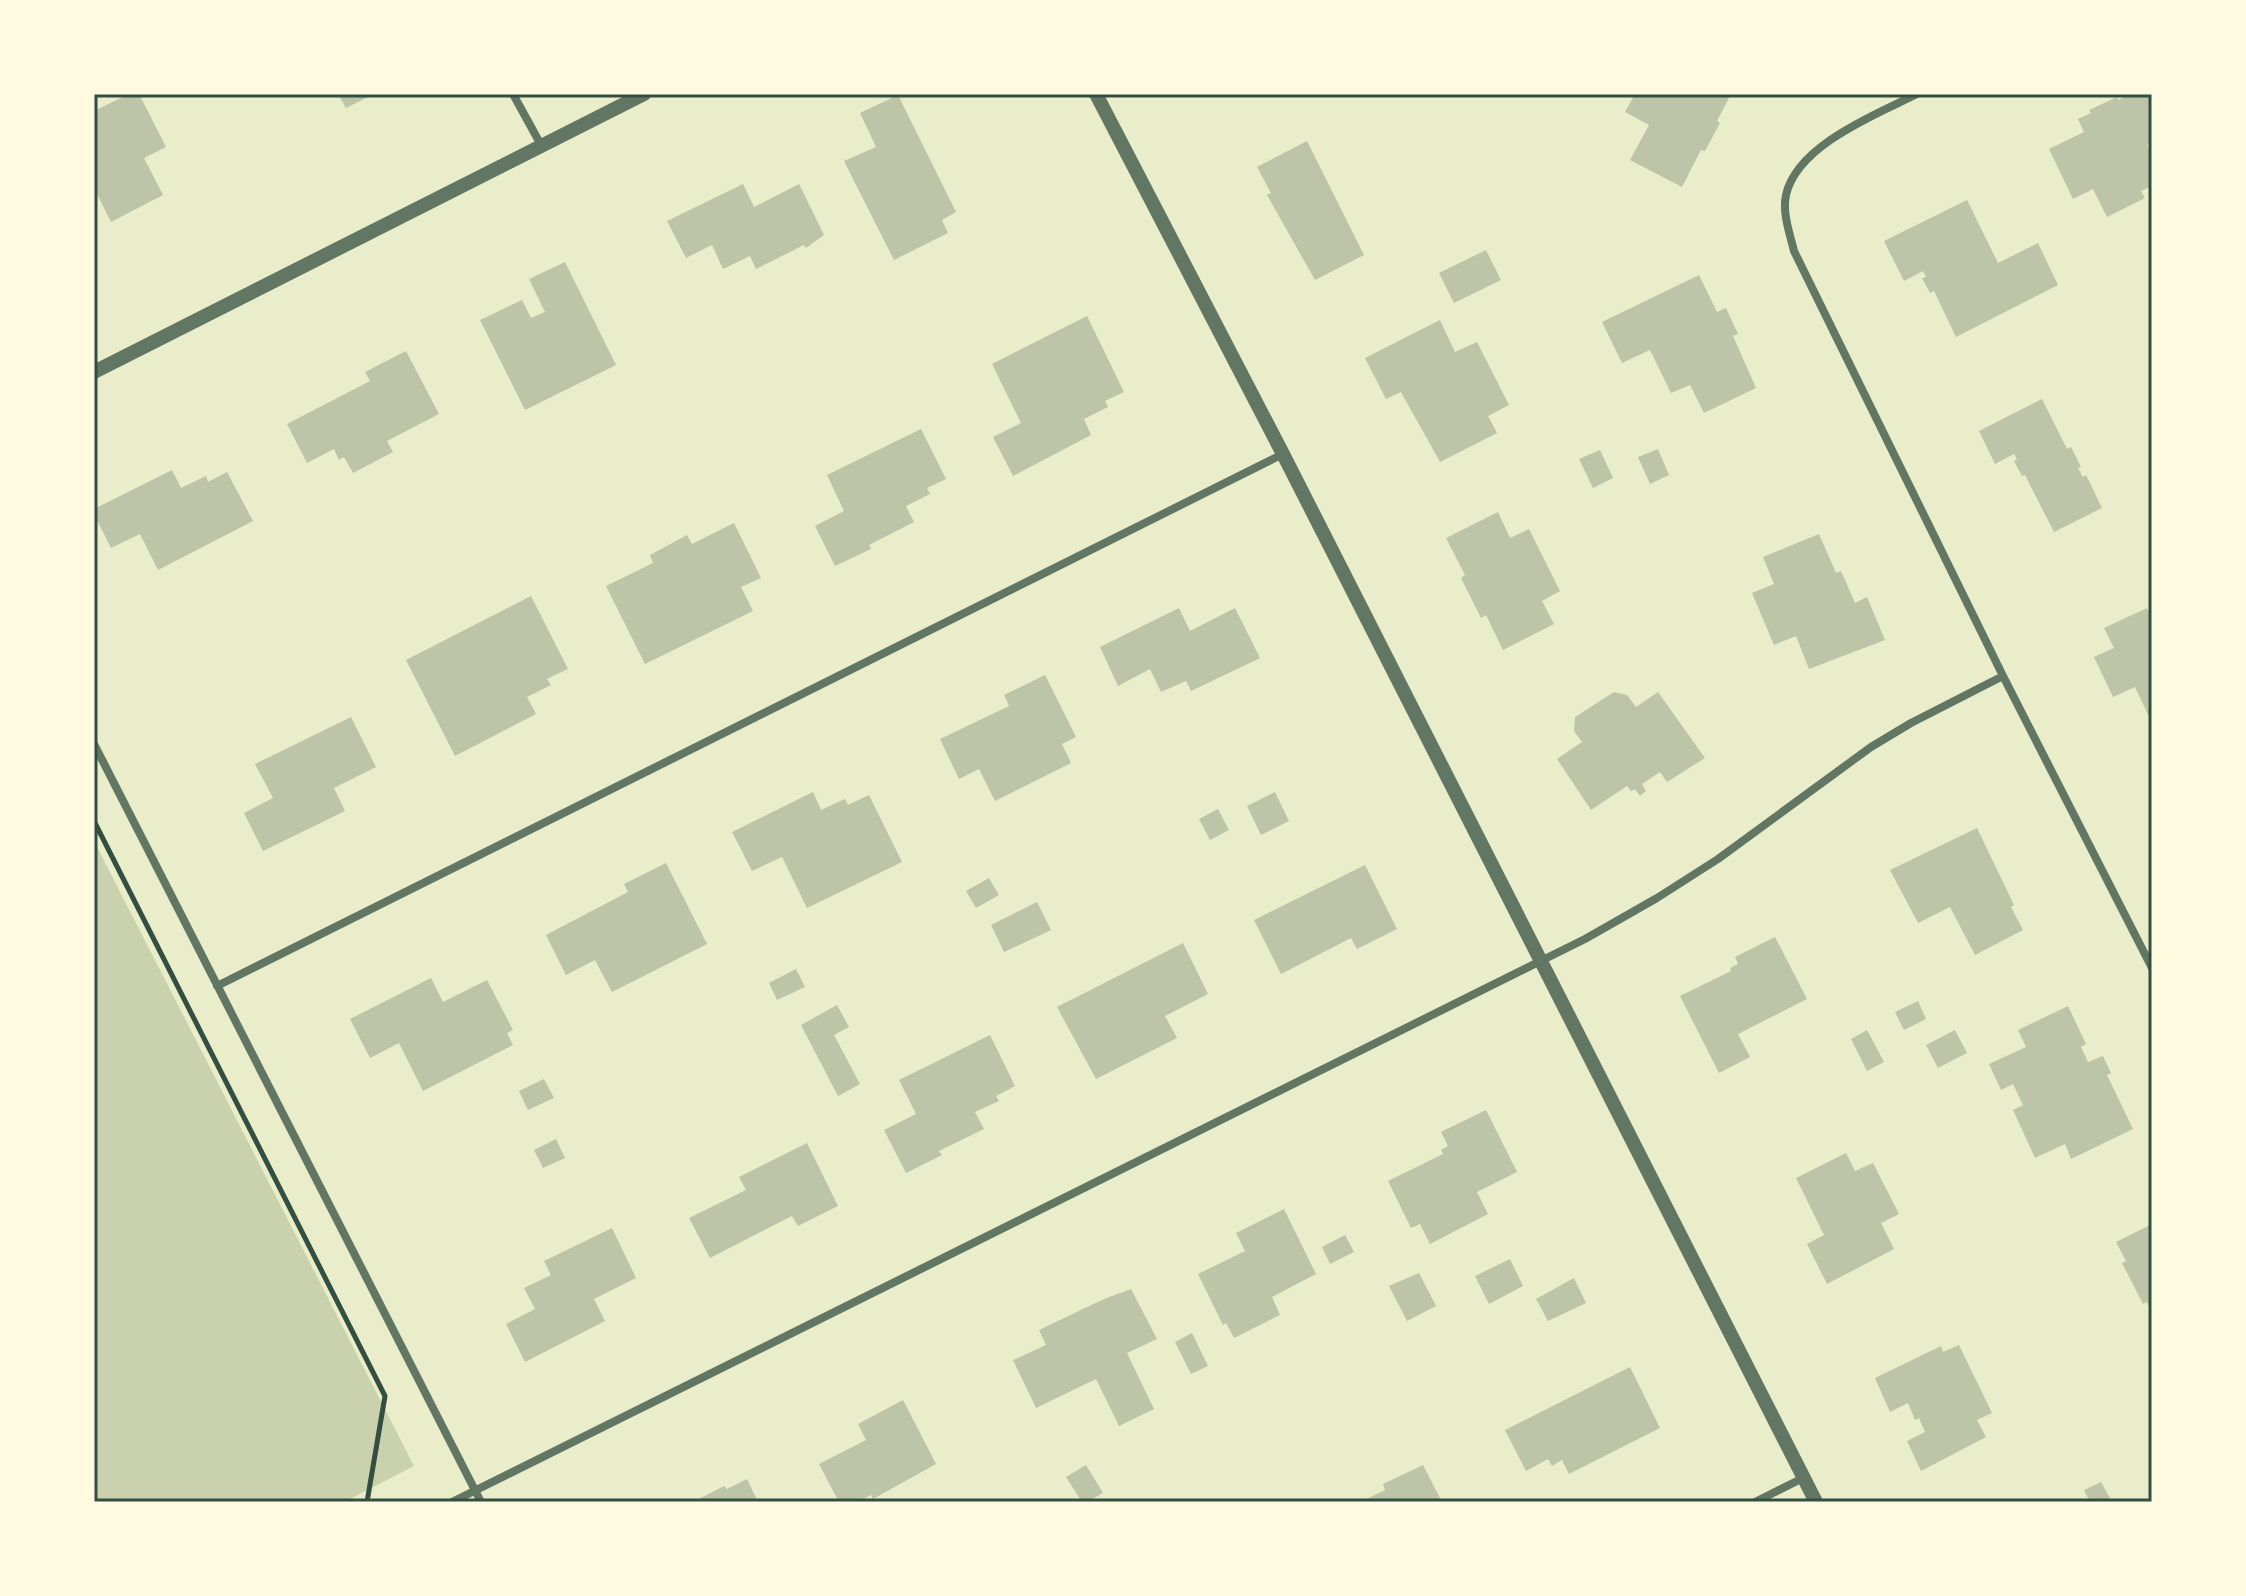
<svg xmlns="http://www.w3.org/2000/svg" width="2246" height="1596" font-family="Literata,serif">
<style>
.green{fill:#cad2ad}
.building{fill:#bcc5a7}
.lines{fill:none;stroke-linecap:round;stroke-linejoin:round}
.path{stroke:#344e41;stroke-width:5}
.minor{stroke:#617663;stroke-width:8}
.tertiary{stroke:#617663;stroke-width:14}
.neatline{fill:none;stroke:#344e41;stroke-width:3}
</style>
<rect width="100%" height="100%" fill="#e9edc9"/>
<path class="green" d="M94,841L414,1466L344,1502H94Z"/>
<path class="building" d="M129,94H139L166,147L144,158L163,195L111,222L94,188V111Z
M338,94H374L346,108Z
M1635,94H1731L1717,121L1720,123L1705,151L1701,150L1682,187L1630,160L1649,125L1625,112Z
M2130,94H2152V143L2147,145L2152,155V186L2141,191L2145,198L2107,217L2093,189L2073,199L2049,149L2084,132L2078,119L2091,113L2089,110L2117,97L2118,100Z
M898,95L956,212L942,220L948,233L894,260L844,161L876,147L860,113Z
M1307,141L1364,255L1315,280L1267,195L1271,193L1257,167Z
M743,184L754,207L799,184L824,235L806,248L804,245L756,269L750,256L723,269L712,245L686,258L667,221Z
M1967,200L1998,263L2038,243L2058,285L1956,337L1934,291L1930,293L1922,278L1926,277L1923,271L1904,281L1884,241Z
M1486,250L1501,280L1454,303L1439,273Z
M565,262L616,365L525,410L480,320L522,300L531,318L545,312L529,279Z
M1699,275L1717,312L1726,308L1738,334L1733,336L1756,388L1704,413L1690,385L1671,393L1650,350L1622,363L1602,322Z
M1087,316L1124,392L1105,401L1108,407L1084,419L1091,435L1013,476L993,437L1021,423L992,364Z
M1440,320L1455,352L1477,342L1509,405L1488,416L1497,433L1440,462L1401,392L1386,399L1365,358Z
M406,351L439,414L387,441L393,452L353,473L344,457L339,460L334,449L307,463L287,424L370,381L365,372Z
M2042,399L2067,449L2071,447L2081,467L2078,468L2083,477L2086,475L2102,508L2054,532L2025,475L2022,476L2014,461L2017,459L2014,454L1995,464L1979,431Z
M921,429L946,479L927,488L930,494L906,506L914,522L869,545L871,549L835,566L815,526L844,511L827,475Z
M1658,449L1669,475L1650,484L1638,457Z
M1600,450L1613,478L1593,488L1579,459Z
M172,470L181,488L206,476L208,482L227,472L253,521L158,570L140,534L111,548L94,514V509Z
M1498,512L1510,538L1529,529L1560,591L1542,601L1554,624L1503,650L1486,615L1481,618L1461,578L1465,575L1446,538Z
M734,523L761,578L741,587L753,611L645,664L606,586L653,563L650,555L687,535L692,544Z
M1819,534L1836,573L1841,571L1855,603L1867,597L1885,640L1809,669L1796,636L1774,645L1752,593L1774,584L1763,557Z
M531,596L568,669L547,679L551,685L527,697L536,714L455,756L406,660Z
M1179,608L1190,631L1235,608L1260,658L1191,691L1186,681L1161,692L1150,669L1118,686L1100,647Z
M2147,608L2152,618V723L2135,687L2113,697L2094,657L2114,648L2104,628Z
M1045,675L1076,737L1062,744L1071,763L995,801L979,769L959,779L940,739L1009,706L1004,695Z
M1614,692L1627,695L1636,707L1658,692L1705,758L1667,782L1660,772L1642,784L1646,791L1640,796L1635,789L1631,791L1627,786L1591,810L1557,759L1582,742L1574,731L1575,717Z
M351,717L376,767L334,788L345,811L263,851L244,813L273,798L255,764Z
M813,792L821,810L845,799L848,805L869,795L902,862L807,908L782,857L752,871L732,832Z
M1275,792L1289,821L1261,835L1247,806Z
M1218,809L1229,830L1210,840L1199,819Z
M1977,828L2014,905L2011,907L2023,930L1975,955L1950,907L1918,923L1890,870Z
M666,863L707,944L612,992L595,960L566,975L546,935L628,892L624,884Z
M1365,865L1397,929L1357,949L1351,938L1281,974L1254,920Z
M989,878L999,895L976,908L966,891Z
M1037,902L1051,930L1004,952L991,925Z
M1775,937L1807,999L1738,1034L1750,1057L1719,1073L1680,996L1731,971L1730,968L1738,964L1735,957Z
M1183,943L1208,994L1165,1016L1177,1038L1096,1079L1057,1007Z
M796,969L805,987L777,1000L769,983Z
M431,978L443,1002L487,980L513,1030L507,1033L513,1045L423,1091L399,1043L370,1058L350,1019Z
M1918,1001L1926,1019L1904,1030L1895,1012Z
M837,1005L849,1027L834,1035L860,1084L838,1096L801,1025Z
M2068,1006L2086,1044L2081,1047L2088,1062L2103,1056L2111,1073L2107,1075L2133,1129L2071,1159L2065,1144L2035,1158L2013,1110L2023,1105L2013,1084L2001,1090L1989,1064L2026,1047L2018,1030Z
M1867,1030L1884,1062L1867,1071L1851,1039Z
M1955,1030L1967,1053L1938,1068L1926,1045Z
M990,1035L1015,1086L996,1096L999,1101L975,1112L984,1129L939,1151L942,1155L906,1173L884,1130L916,1114L899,1080Z
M544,1079L554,1098L528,1110L519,1091Z
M1486,1110L1517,1172L1477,1192L1488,1214L1430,1244L1420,1224L1411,1228L1388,1181L1443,1154L1441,1150L1448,1146L1441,1132Z
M556,1139L565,1158L543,1168L534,1150Z
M807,1143L838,1206L798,1226L792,1216L710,1258L689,1218L746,1190L739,1177Z
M1846,1153L1855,1171L1873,1163L1899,1214L1881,1223L1894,1249L1827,1284L1807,1244L1824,1235L1796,1178Z
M1284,1209L1316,1274L1272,1297L1280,1315L1234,1338L1226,1323L1223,1325L1198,1274L1245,1251L1236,1233Z
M2152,1224V1312L2147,1302L2143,1304L2122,1263L2126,1261L2116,1242Z
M612,1228L636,1278L594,1299L605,1321L525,1362L506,1324L535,1309L524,1288L551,1275L544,1261Z
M1345,1235L1354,1252L1330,1264L1322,1247Z
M1510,1259L1523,1286L1489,1304L1475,1276Z
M1419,1273L1436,1306L1407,1321L1389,1286Z
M1574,1278L1586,1303L1548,1321L1536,1299Z
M1131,1289L1157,1339L1127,1353L1154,1409L1119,1426L1096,1379L1036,1408L1013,1360L1046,1345L1039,1330L1104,1299Z
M1192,1333L1208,1366L1191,1374L1175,1342Z
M1959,1345L1992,1413L1977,1420L1986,1437L1921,1471L1907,1441L1925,1432L1919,1418L1915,1420L1908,1403L1890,1412L1875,1378L1941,1346L1943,1352Z
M1630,1367L1660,1428L1569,1474L1562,1460L1552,1466L1548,1459L1526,1471L1505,1430Z
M903,1400L936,1464L873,1499L871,1495L857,1502H839L819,1464L866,1440L858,1424Z
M1086,1465L1103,1493L1087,1502H1082L1066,1477Z
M1423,1465L1442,1502H1360L1385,1490L1383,1484Z
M747,1479L758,1502H693L724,1486L727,1489Z
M2101,1482L2112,1502H2090L2084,1490Z"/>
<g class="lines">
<path class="path" d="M94,821L385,1396L367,1502"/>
<path class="minor" d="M513,94L541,145
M1917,94C1877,114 1797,145 1786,195C1782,213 1790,234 1794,251L2003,676L2152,968
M94,744L481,1502
M217,986L1283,454
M452,1502L1585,939L1657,898L1718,859L1871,747L1911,723L2003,676
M1755,1502L1803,1478"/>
<path class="tertiary" d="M1096,94L1283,454L1816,1502
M94,372L644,94"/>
</g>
<rect width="2246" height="1596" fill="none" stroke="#fefae0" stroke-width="192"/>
<rect x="96" y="96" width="2054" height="1404" class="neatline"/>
</svg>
